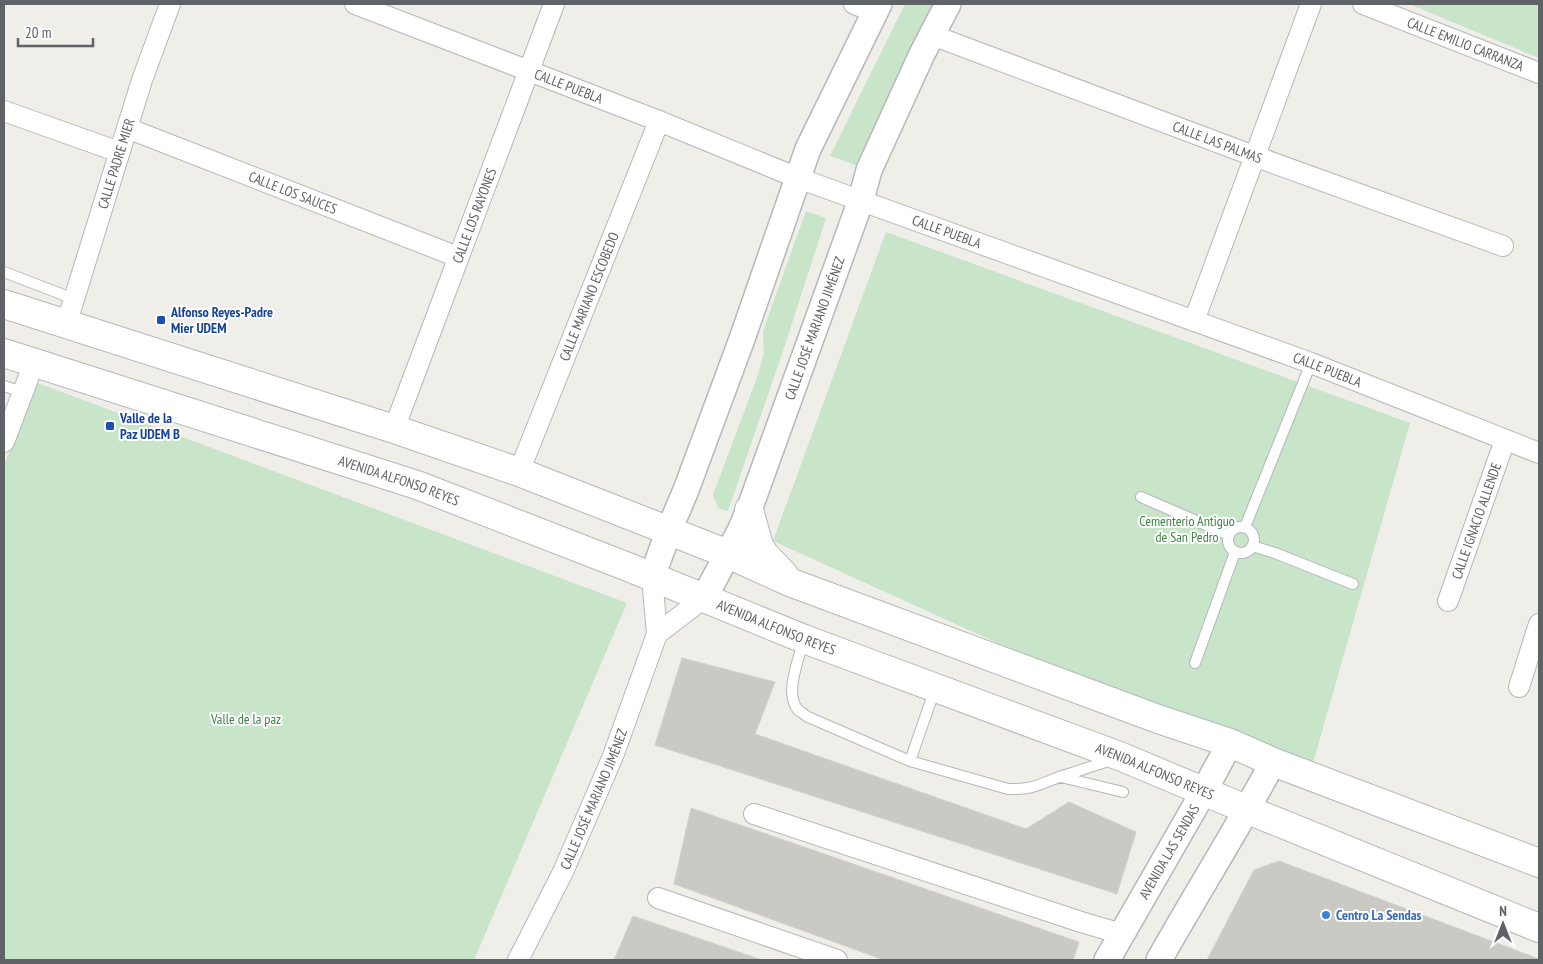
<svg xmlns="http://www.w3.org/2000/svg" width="1543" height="964" font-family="'PT Sans Narrow',sans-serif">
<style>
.green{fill:#c8e4c9}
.building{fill:#cbc9c4;stroke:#d4d0c7}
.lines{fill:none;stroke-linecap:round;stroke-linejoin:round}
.service-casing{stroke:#b5b7bb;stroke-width:12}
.minor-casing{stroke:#b5b7bb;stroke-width:22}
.tertiary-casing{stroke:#b5b7bb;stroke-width:28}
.secondary-casing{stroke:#b4b6ba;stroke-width:30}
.service{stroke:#fff;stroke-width:10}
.minor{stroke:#fff;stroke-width:20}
.tertiary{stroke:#fff;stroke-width:25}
.secondary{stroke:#fff;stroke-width:28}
.transit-dot{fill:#1a4fb4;stroke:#fff;stroke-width:2}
.shop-dot{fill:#3f7fe0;stroke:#fff;stroke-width:2}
.labels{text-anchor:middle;stroke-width:4;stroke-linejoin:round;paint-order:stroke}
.street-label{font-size:14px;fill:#5f6266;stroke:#fff}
.transit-label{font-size:14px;font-weight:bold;fill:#164399;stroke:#fff;text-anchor:start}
.park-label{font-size:14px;fill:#418447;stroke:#fff}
.shop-label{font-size:14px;font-weight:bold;fill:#366cbe;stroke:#fff;text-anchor:start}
</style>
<rect width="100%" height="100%" fill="#efeee8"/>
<path class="green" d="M905,4H937L856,165L830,156Z
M1409,4H1539V58Z
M806,211L826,218L785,345L728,511L718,508L713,495L758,375L764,352L763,331Z
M886,232L1410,423L1313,763L1035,660L773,541Z
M35,382L627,603L474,960H4V466Z"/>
<path class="building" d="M682,658L775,682L755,734L1026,829L1069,802L1136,832L1117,894L655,745Z
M691,808L1079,942L1073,960H884L674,884Z
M1279,861L1539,959V960H1207L1254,870Z
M633,916L762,960H614Z"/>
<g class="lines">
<defs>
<path id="service" d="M4,272L74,299
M4,386L22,392
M1141,497L1229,535
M1245,527L1311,363
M1228 540a13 13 0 1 1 26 0a13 13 0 1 1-26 0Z
M1252,546L1275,553L1353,584
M803,641C799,660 784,693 798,710C801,712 805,715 808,717L910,761L1008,789C1033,790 1040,784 1062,776C1079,771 1095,765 1112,760
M1195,663L1235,552
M910,761L935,689
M1061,777L1123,792"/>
<g id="minor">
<path id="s1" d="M355,4L659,121L798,178L1311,363L1539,453"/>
<path d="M854,4L875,12"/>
<path id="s2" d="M1363,4L1539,73"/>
<path id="s3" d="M932,35L1254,156L1503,246"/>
<path d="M4,111L119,152"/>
<path id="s4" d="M127,128L458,257"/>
<path d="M1194,321L1311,4"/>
<path id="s5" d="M66,325L142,80L170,4"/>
<path id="s6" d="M394,429L554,4"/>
<path d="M4,442L34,363"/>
<path id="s7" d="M519,472L659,121"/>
<path id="s8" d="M1448,601L1505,440"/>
<path d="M657,634L704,598"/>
<path d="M1519,687L1539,624"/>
<path d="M754,814L1081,922L1122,934"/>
<path d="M658,898L837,960"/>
<path id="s9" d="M518,960L563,872L613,756L657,634L652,577"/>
</g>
<g id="tertiary">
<path d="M652,577L669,530L686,490L742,339L808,149L879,4"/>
<path id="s10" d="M704,598L740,531L749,510L861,200L869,170L922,54L948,4"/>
<path id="s11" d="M1107,960L1204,791L1230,743"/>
<path d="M1159,960C1196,894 1237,830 1273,762"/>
</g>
<g id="secondary">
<path d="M4,304L394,429L519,472L728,554L792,583L1158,719L1230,743L1273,762L1539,863"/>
<path id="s12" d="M4,353L417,485L628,567L804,639L1122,757L1248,810L1539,928"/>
<path d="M749,510L759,546L765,555L784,575"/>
</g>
</defs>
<use href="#service" class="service-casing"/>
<use href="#minor" class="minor-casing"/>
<use href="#tertiary" class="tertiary-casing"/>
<use href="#secondary" class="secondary-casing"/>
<use href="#service" class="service"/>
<use href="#minor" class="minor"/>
<use href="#tertiary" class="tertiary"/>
<use href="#secondary" class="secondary"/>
</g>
<g class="transit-dot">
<rect x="156" y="315" width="10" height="10" rx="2.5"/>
<rect x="105" y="421" width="10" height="10" rx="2.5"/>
</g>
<circle class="shop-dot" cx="1326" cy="915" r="5"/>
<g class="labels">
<g class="street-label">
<text dy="5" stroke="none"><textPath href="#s2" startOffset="110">CALLE EMILIO CARRANZA</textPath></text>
<text dy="5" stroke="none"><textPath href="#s1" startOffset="229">CALLE PUEBLA</textPath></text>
<text dy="5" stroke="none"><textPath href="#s3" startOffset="305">CALLE LAS PALMAS</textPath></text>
<text dy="5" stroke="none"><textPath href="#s5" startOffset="169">CALLE PADRE MIER</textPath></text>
<text dy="5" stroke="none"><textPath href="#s4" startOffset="178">CALLE LOS SAUCES</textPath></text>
<text dy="5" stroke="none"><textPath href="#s6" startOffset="228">CALLE LOS RAYONES</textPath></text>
<text dy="5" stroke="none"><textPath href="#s1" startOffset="634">CALLE PUEBLA</textPath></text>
<text dy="5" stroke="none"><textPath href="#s7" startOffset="189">CALLE MARIANO ESCOBEDO</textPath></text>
<text dy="5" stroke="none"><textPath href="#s10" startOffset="292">CALLE JOSÉ MARIANO JIMÉNEZ</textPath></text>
<text dy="5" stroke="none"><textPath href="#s1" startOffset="1039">CALLE PUEBLA</textPath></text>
<text dy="5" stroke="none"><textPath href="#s12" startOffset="415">AVENIDA ALFONSO REYES</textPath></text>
<text dy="5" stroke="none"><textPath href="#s8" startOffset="85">CALLE IGNACIO ALLENDE</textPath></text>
<text dy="5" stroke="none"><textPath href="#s12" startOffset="820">AVENIDA ALFONSO REYES</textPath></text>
<text dy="5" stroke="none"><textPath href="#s12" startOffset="1225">AVENIDA ALFONSO REYES</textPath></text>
<text dy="5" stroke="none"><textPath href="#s9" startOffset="178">CALLE JOSÉ MARIANO JIMÉNEZ</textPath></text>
<text dy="5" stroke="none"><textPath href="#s11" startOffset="125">AVENIDA LAS SENDAS</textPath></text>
</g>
<g class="transit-label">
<text x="171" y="317">Alfonso Reyes-Padre<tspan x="171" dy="16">Mier UDEM</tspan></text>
<text x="120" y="423">Valle de la<tspan x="120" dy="16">Paz UDEM B</tspan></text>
</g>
<g class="park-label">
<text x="1187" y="526">Cementerio Antiguo<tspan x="1187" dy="16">de San Pedro</tspan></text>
<text x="246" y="724">Valle de la paz</text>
</g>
<g class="shop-label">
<text x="1336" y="920">Centro La Sendas</text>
</g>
</g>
<rect width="1543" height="964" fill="none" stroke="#5f6266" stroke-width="10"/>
<g transform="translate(1503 924)" stroke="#ffffff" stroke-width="4" paint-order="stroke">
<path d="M0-4L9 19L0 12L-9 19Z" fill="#5f6266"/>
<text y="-8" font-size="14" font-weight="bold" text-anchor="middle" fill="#5f6266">N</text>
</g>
<path d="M18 38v8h75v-8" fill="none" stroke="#5f6266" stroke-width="2.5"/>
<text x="25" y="38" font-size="15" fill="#5f6266" stroke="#ffffff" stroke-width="4" paint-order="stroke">20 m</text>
</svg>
